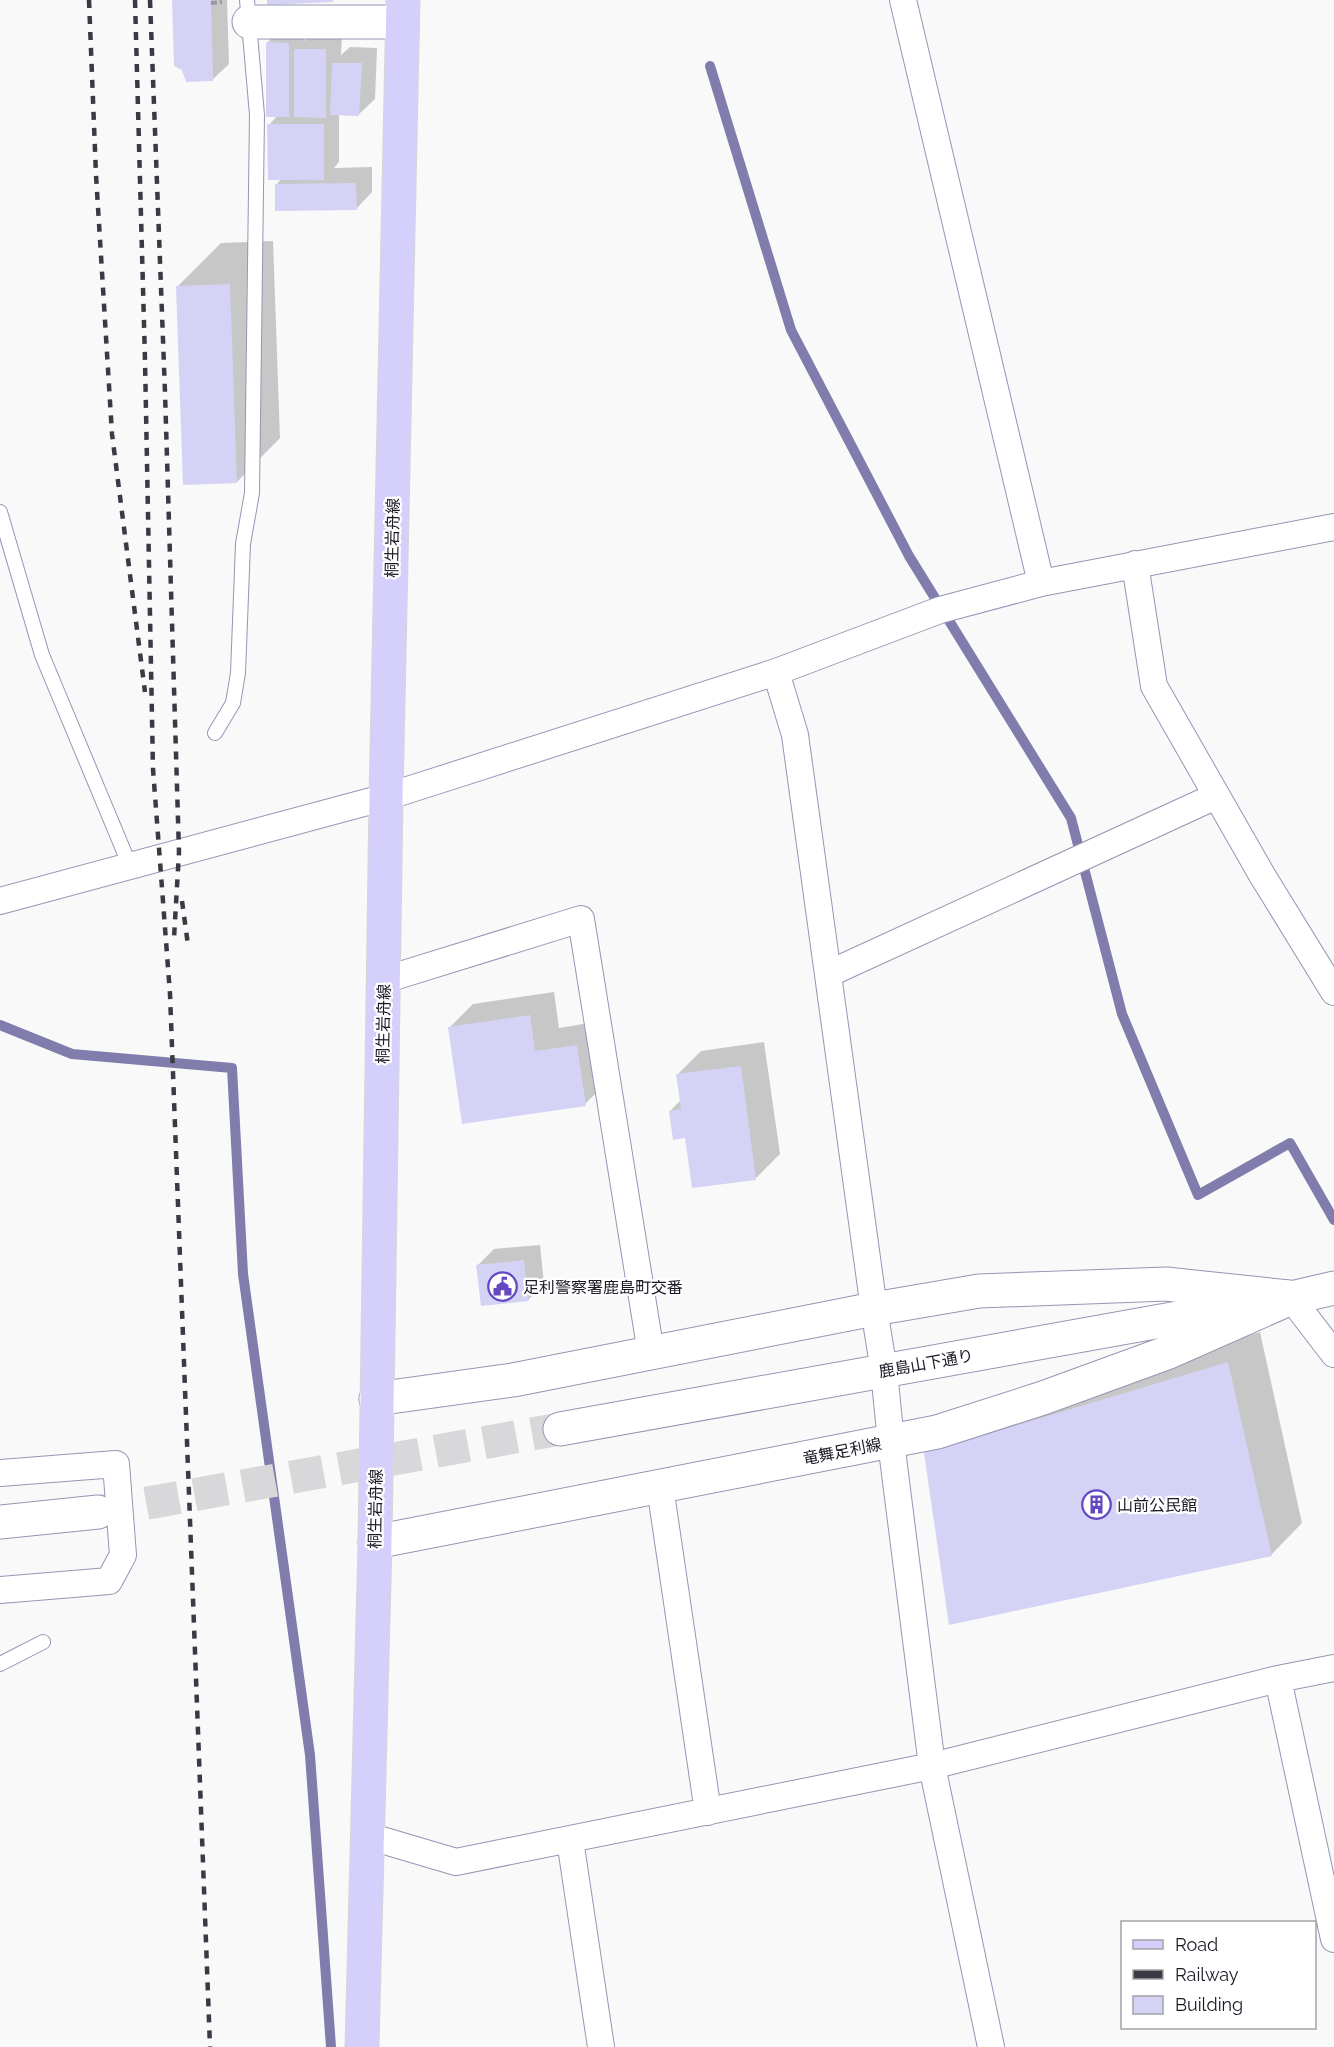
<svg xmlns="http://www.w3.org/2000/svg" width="1334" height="2047" font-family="Raleway,'Noto Sans JP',sans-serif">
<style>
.shadow{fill:#0003}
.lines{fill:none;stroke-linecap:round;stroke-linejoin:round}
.stream{stroke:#807cab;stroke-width:10}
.building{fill:#d5d3f5}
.secondary-tunnel{stroke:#d8d7d9;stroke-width:33;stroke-dasharray:33 16;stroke-linecap:butt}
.lane-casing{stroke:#9794b4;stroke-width:16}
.street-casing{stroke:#9794b4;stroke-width:28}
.secondary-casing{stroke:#9794b4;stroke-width:35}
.primary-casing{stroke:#d6d6d8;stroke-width:35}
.path{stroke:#99989d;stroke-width:4;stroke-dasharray:6 3;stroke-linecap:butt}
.lane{stroke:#fff;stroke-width:14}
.street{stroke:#fff;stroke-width:26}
.secondary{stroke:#fff;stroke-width:33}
.primary{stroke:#d4d0fb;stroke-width:33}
.rail{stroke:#3a3a44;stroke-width:4.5;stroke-dasharray:8 8;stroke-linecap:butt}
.labels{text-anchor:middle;stroke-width:4.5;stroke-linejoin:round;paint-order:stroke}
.street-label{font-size:16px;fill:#1a1925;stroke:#fff}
.poi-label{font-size:16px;fill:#1a1925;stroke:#fff;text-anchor:start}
</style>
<rect width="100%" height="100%" fill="#f9f9f9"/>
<path class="shadow" d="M174,0H227L229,64L212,80Z
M284,27H304V41L312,33L342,34L341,55L350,47L377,48L375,99L358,115L339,114V162L334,168L372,167V192L356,209L276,185L282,178L269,125L278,115L267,43Z
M273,241L280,438L237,482L177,287L221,243Z
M554,992L559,1028L601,1021L609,1080L585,1104L449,1028L473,1004Z
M764,1042L780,1154L756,1178L686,1136L670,1111L681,1100L677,1075L701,1051Z
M540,1245L544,1284L528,1300L478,1265L494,1249Z
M1260,1332L1302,1523L1271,1555L925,1453L957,1422Z"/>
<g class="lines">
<path class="stream" d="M710,66L791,330L909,556L1071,818L1122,1014L1198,1195L1290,1143L1334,1220
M0,1025L72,1054L232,1068L243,1274L310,1755L331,2047"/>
</g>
<path class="building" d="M172,0H211L213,81L186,82L182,70L174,66Z
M267,0H333V2L267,5Z
M266,42L289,43V117H266Z
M294,49H326V118L294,117Z
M332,63H362L359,116L330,115Z
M267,124H324V180H268Z
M356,183L357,210L275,211V184Z
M230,284L237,483L183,485L176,286Z
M530,1015L535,1051L577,1045L586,1106L462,1124L448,1027Z
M741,1066L756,1180L692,1188L685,1138L673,1140L669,1111L681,1109L676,1074Z
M524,1260L529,1301L481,1306L476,1265Z
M1228,1362L1272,1556L949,1625L924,1453Z"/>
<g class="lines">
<path class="secondary-tunnel" d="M98,1512L560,1429"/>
<defs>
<path id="lane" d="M0,512L42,655L130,866
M215,733L233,703L238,673L243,544L252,493L257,115L247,0
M0,1664L43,1642"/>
<path id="street" d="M903,0L1041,583
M1135,564L1154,686L1262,875L1334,992
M776,672L795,735L874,1309L884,1371L891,1442L932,1766L991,2047
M0,901L386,797L776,672L940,610L1041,583L1334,527
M828,974L1216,796
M384,980L581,919L651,1353
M1291,1298L1334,1354
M0,1473L116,1464L123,1555L109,1581L0,1590
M660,1487L708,1812
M1278,1679L1334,1939
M368,1836L456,1862L932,1766L1278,1679L1334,1668
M570,1840L601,2047"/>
<path id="secondary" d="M249,22H402
M376,1399L513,1380L874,1309L979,1291L1166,1284L1289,1297
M560,1429L1239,1307
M0,1522L98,1512
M375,1542L937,1432L1043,1398L1169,1352L1291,1298L1334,1288"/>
<path id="primary" d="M362,2047L375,1542L386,797L403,0"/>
</defs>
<use href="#lane" class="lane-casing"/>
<use href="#street" class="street-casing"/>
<use href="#secondary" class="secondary-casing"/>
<use href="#primary" class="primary-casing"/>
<path class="path" d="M211,3L222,2"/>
<use href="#lane" class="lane"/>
<use href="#street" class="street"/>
<use href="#secondary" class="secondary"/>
<use href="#primary" class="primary"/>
<path class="rail" d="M89,0L96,175L112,434L145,692
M135,0L145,360L153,769L170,994L210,2047
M150,0L165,392L179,852L174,938
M182,901L188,945"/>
</g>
<defs>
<symbol id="civic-ring" viewBox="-11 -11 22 22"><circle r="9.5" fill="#fff" stroke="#6348c1" stroke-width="1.5"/><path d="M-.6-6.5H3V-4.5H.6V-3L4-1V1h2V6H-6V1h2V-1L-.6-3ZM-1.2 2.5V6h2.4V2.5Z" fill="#6348c1"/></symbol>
<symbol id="building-ring" viewBox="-11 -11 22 22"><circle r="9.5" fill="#fff" stroke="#6348c1" stroke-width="1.5"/><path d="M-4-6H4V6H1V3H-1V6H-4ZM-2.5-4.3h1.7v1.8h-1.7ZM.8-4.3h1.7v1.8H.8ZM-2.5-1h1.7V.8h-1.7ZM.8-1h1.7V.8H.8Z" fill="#6348c1"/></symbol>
</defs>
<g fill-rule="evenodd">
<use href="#civic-ring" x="486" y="1270" width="33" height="33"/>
<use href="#building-ring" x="1080" y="1488" width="33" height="33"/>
</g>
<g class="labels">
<g class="street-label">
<text transform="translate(392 538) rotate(-89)" y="6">桐生岩舟線</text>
<text transform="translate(383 1024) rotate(-89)" y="6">桐生岩舟線</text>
<text transform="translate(926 1363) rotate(-10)" y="6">鹿島山下通り</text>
<text transform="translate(842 1451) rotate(-11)" y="6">竜舞足利線</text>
<text transform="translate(375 1509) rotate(-89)" y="6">桐生岩舟線</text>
</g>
<g class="poi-label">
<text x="523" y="1293">足利警察署鹿島町交番</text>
<text x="1117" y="1511">山前公民館</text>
</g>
</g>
<rect x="1121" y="1921" width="195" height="108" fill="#ffffff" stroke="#a3a3a8" stroke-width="1.5"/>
<rect x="1133" y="1940" width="30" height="9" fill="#d4d0fb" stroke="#a3a3a8" stroke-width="1.5"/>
<text x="1175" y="1951" font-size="18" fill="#1a1925">Road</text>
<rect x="1133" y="1970" width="30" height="9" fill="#3a3a44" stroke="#a3a3a8" stroke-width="1.5"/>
<text x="1175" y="1981" font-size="18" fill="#1a1925">Railway</text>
<rect x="1133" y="1996" width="30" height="18" fill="#d5d3f5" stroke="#a3a3a8" stroke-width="1.5"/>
<text x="1175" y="2011" font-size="18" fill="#1a1925">Building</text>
</svg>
